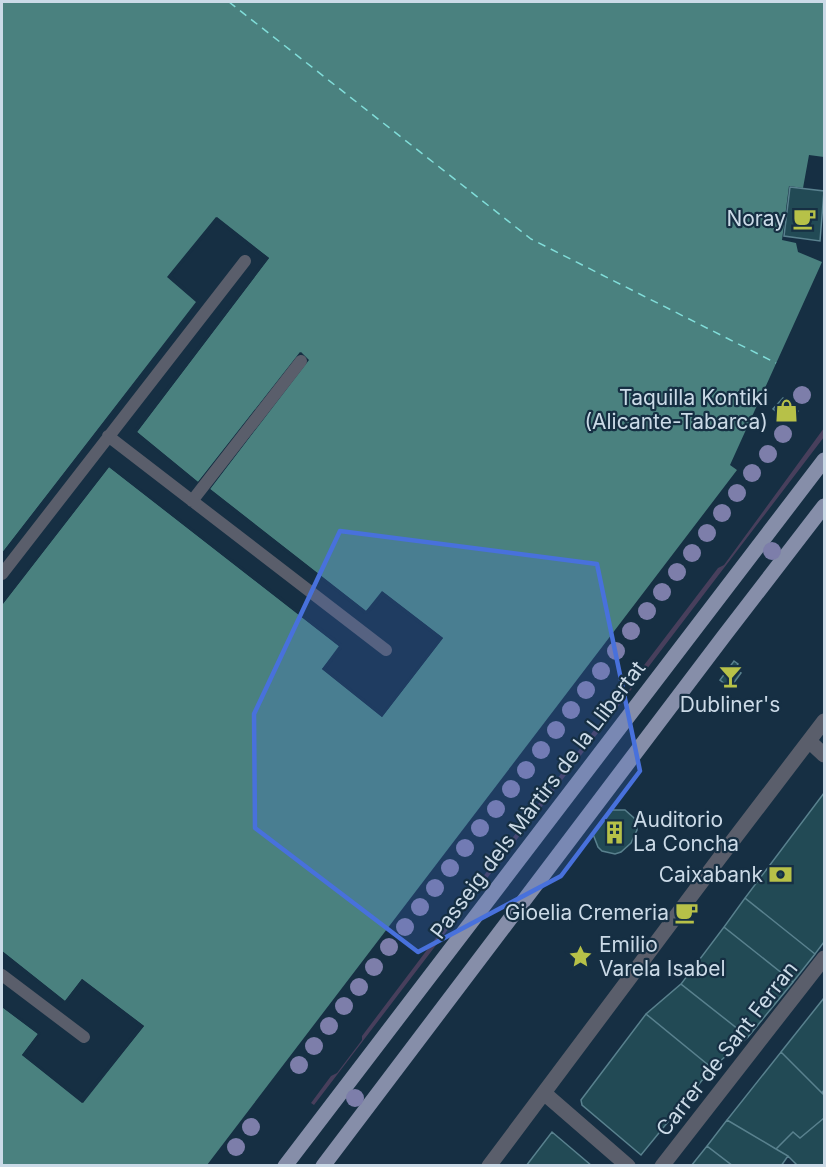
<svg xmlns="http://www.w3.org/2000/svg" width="826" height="1167" font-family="Inter,sans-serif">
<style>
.green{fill:#483f5c}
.water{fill:#4a817f}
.pier{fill:#162f43}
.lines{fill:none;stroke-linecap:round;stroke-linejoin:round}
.ferry{stroke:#81ddd9;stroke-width:1.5;stroke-dasharray:8 6;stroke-linecap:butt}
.building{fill:#224a55;stroke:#59818e;stroke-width:1.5}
.lane{stroke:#5a5e6b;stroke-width:12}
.street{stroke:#5a5e6b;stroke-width:15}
.primary{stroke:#868ea9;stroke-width:15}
.tree{fill:#7d7eaa}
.marked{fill:#4871dc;fill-opacity:0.2;stroke:#4871dc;stroke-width:4.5;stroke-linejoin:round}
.labels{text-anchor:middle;stroke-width:4.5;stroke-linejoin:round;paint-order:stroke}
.poi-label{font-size:21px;fill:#cbdae7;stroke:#162f43;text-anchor:end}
.street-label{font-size:21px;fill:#cbdae7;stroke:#162f43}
</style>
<rect width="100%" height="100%" fill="#162f43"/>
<path class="green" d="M824,428V437L314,1105L311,1103L331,1076L337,1073L362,1040V1036L445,926L451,923L476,889V886L604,717L610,715L636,681L635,677L718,568L724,565Z"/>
<path class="water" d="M2,2H824V157L809,155L803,188L789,186L782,240L796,243L798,252L822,262L730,465L737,470L207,1165H2V1007L38,1034L22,1055L82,1103L144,1026L82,979L65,1001L2,951V605L109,467L340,647L322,669L382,717L443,638L383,592L366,611L210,489L308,360L300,352L198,482L137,432L269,258L217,217L168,277L197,302L2,553Z"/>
<path class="pier" d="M216,217L269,258L137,432L198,482L301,352L309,360L210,489L366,611L382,591L443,638L382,717L322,669L339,646L109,467L2,605V601L109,464L342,644V648L326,669L382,713L439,639L383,596L369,613L365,614L207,490L196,484L134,433V430L265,259L217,221L172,276L199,300V304L2,556V553L196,302L167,277Z
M2,951L65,1001L82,979L144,1026L83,1103L22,1055L38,1034L2,1007V1004L41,1033L26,1055L82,1099L139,1026L83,983L67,1003H64L2,955Z"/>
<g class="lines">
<path class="ferry" d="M229,2L531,239L776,363"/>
</g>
<path class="building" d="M790,187L824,191L820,241L784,236Z
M783,398L798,411L789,422L773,409Z
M734,661L738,664L735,669L741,673L730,688L720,680Z
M824,793V942L815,954L745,898Z
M611,810H625L634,818L637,824V830L631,843L621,852L615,854L602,851L598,847L593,834Z
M745,898L815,954L793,982L724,927Z
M724,927L793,982L748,1037L681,984Z
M681,984L748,1037L712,1068L646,1014Z
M824,998V1090L822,1093L781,1052Z
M646,1014L712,1068L641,1155L582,1105L581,1100Z
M781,1052L824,1095V1118L800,1138L793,1132L776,1149L727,1120Z
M824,1118V1166H798L788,1156L776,1149L793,1132L800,1138Z
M727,1120L776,1149L788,1156L781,1166H733L707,1146Z
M552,1132L592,1166H526Z
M707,1146L733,1166H691Z"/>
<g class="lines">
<path class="lane" d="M108,436L386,650
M192,501L301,361
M2,574L245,261
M2,975L84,1037"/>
<path class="street" d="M809,741L824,755
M544,1093L628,1166
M489,1166L718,860L824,721
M662,1166L824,958"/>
<path class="primary" d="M285,1166L824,460
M323,1166L724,636L824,506"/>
</g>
<g class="tree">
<circle cx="802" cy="395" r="9"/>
<circle cx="783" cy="434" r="9"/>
<circle cx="768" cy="454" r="9"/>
<circle cx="752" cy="473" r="9"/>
<circle cx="737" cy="493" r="9"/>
<circle cx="722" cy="513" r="9"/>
<circle cx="707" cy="533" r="9"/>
<circle cx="772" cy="551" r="9"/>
<circle cx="692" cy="553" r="9"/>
<circle cx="677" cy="572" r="9"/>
<circle cx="662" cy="592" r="9"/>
<circle cx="647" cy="611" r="9"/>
<circle cx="631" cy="631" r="9"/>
<circle cx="616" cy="651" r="9"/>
<circle cx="601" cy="671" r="9"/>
<circle cx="586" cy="690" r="9"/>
<circle cx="571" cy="710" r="9"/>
<circle cx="556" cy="730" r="9"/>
<circle cx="541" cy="750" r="9"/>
<circle cx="526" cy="770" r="9"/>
<circle cx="511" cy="789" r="9"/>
<circle cx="496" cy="809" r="9"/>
<circle cx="480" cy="828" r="9"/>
<circle cx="465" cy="848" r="9"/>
<circle cx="450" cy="868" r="9"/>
<circle cx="435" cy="888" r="9"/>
<circle cx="420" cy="907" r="9"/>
<circle cx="405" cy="927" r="9"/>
<circle cx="389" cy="947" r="9"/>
<circle cx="374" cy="967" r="9"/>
<circle cx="359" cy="987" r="9"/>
<circle cx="344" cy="1006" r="9"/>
<circle cx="329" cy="1026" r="9"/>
<circle cx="314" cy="1046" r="9"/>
<circle cx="299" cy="1065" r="9"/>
<circle cx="355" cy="1098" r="9"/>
<circle cx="251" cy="1127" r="9"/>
<circle cx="236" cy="1147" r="9"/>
</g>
<path class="marked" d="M340,531L597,564L640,771L561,876L418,952L255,828L254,714Z"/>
<defs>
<symbol id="cafe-bare" viewBox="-9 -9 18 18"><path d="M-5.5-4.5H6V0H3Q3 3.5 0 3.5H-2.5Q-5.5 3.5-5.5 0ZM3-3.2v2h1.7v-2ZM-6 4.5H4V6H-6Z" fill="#b7c148" stroke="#162f43" stroke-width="2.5" paint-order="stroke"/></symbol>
<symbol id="shop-bare" viewBox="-9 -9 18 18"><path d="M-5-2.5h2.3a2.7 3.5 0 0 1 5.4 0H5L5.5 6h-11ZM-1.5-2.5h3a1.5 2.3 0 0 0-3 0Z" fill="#b7c148" stroke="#162f43" stroke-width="2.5" paint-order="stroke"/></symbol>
<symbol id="bar-bare" viewBox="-9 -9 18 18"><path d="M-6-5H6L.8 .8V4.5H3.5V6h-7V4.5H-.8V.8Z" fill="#b7c148" stroke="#162f43" stroke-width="2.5" paint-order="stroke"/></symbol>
<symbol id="building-bare" viewBox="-9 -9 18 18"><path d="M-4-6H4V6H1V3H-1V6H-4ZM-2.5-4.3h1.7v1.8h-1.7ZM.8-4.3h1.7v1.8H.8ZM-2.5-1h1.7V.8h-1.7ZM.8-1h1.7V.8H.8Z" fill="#b7c148" stroke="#162f43" stroke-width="2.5" paint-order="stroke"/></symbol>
<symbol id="bank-bare" viewBox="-9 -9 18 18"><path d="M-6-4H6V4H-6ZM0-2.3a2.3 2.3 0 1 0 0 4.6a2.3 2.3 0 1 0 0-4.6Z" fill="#b7c148" stroke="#162f43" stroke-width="2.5" paint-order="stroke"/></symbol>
<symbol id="sight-bare" viewBox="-9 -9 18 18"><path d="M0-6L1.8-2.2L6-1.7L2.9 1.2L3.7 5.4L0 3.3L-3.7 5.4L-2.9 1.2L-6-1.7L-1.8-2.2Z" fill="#b7c148" stroke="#162f43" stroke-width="2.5" paint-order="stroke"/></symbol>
</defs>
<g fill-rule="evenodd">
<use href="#cafe-bare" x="788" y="202" width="33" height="33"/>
<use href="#shop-bare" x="770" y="394" width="33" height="33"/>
<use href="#bar-bare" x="714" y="660" width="33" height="33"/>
<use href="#building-bare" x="598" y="816" width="33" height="33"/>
<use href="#bank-bare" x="764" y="858" width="33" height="33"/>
<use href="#cafe-bare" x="670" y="896" width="33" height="33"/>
<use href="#sight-bare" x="564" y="940" width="33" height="33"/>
</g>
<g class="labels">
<g class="poi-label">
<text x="786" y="226">Noray</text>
<text x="768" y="405">Taquilla Kontiki<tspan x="768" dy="24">(Alicante-Tabarca)</tspan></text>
<text x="730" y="712" text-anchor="middle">Dubliner's</text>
<text x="633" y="827" text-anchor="start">Auditorio<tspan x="633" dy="24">La Concha</tspan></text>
<text x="763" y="882">Caixabank</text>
<text x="669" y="920">Gioelia Cremeria</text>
<text x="599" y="952" text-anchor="start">Emilio<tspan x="599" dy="24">Varela Isabel</tspan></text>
</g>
<g class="street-label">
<text transform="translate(538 800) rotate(-53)" y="7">Passeig dels Màrtirs de la Llibertat</text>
<text transform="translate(727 1049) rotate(-52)" y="7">Carrer de Sant Ferran</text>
</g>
</g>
<rect width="826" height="1167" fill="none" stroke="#cbdae7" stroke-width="6"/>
</svg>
